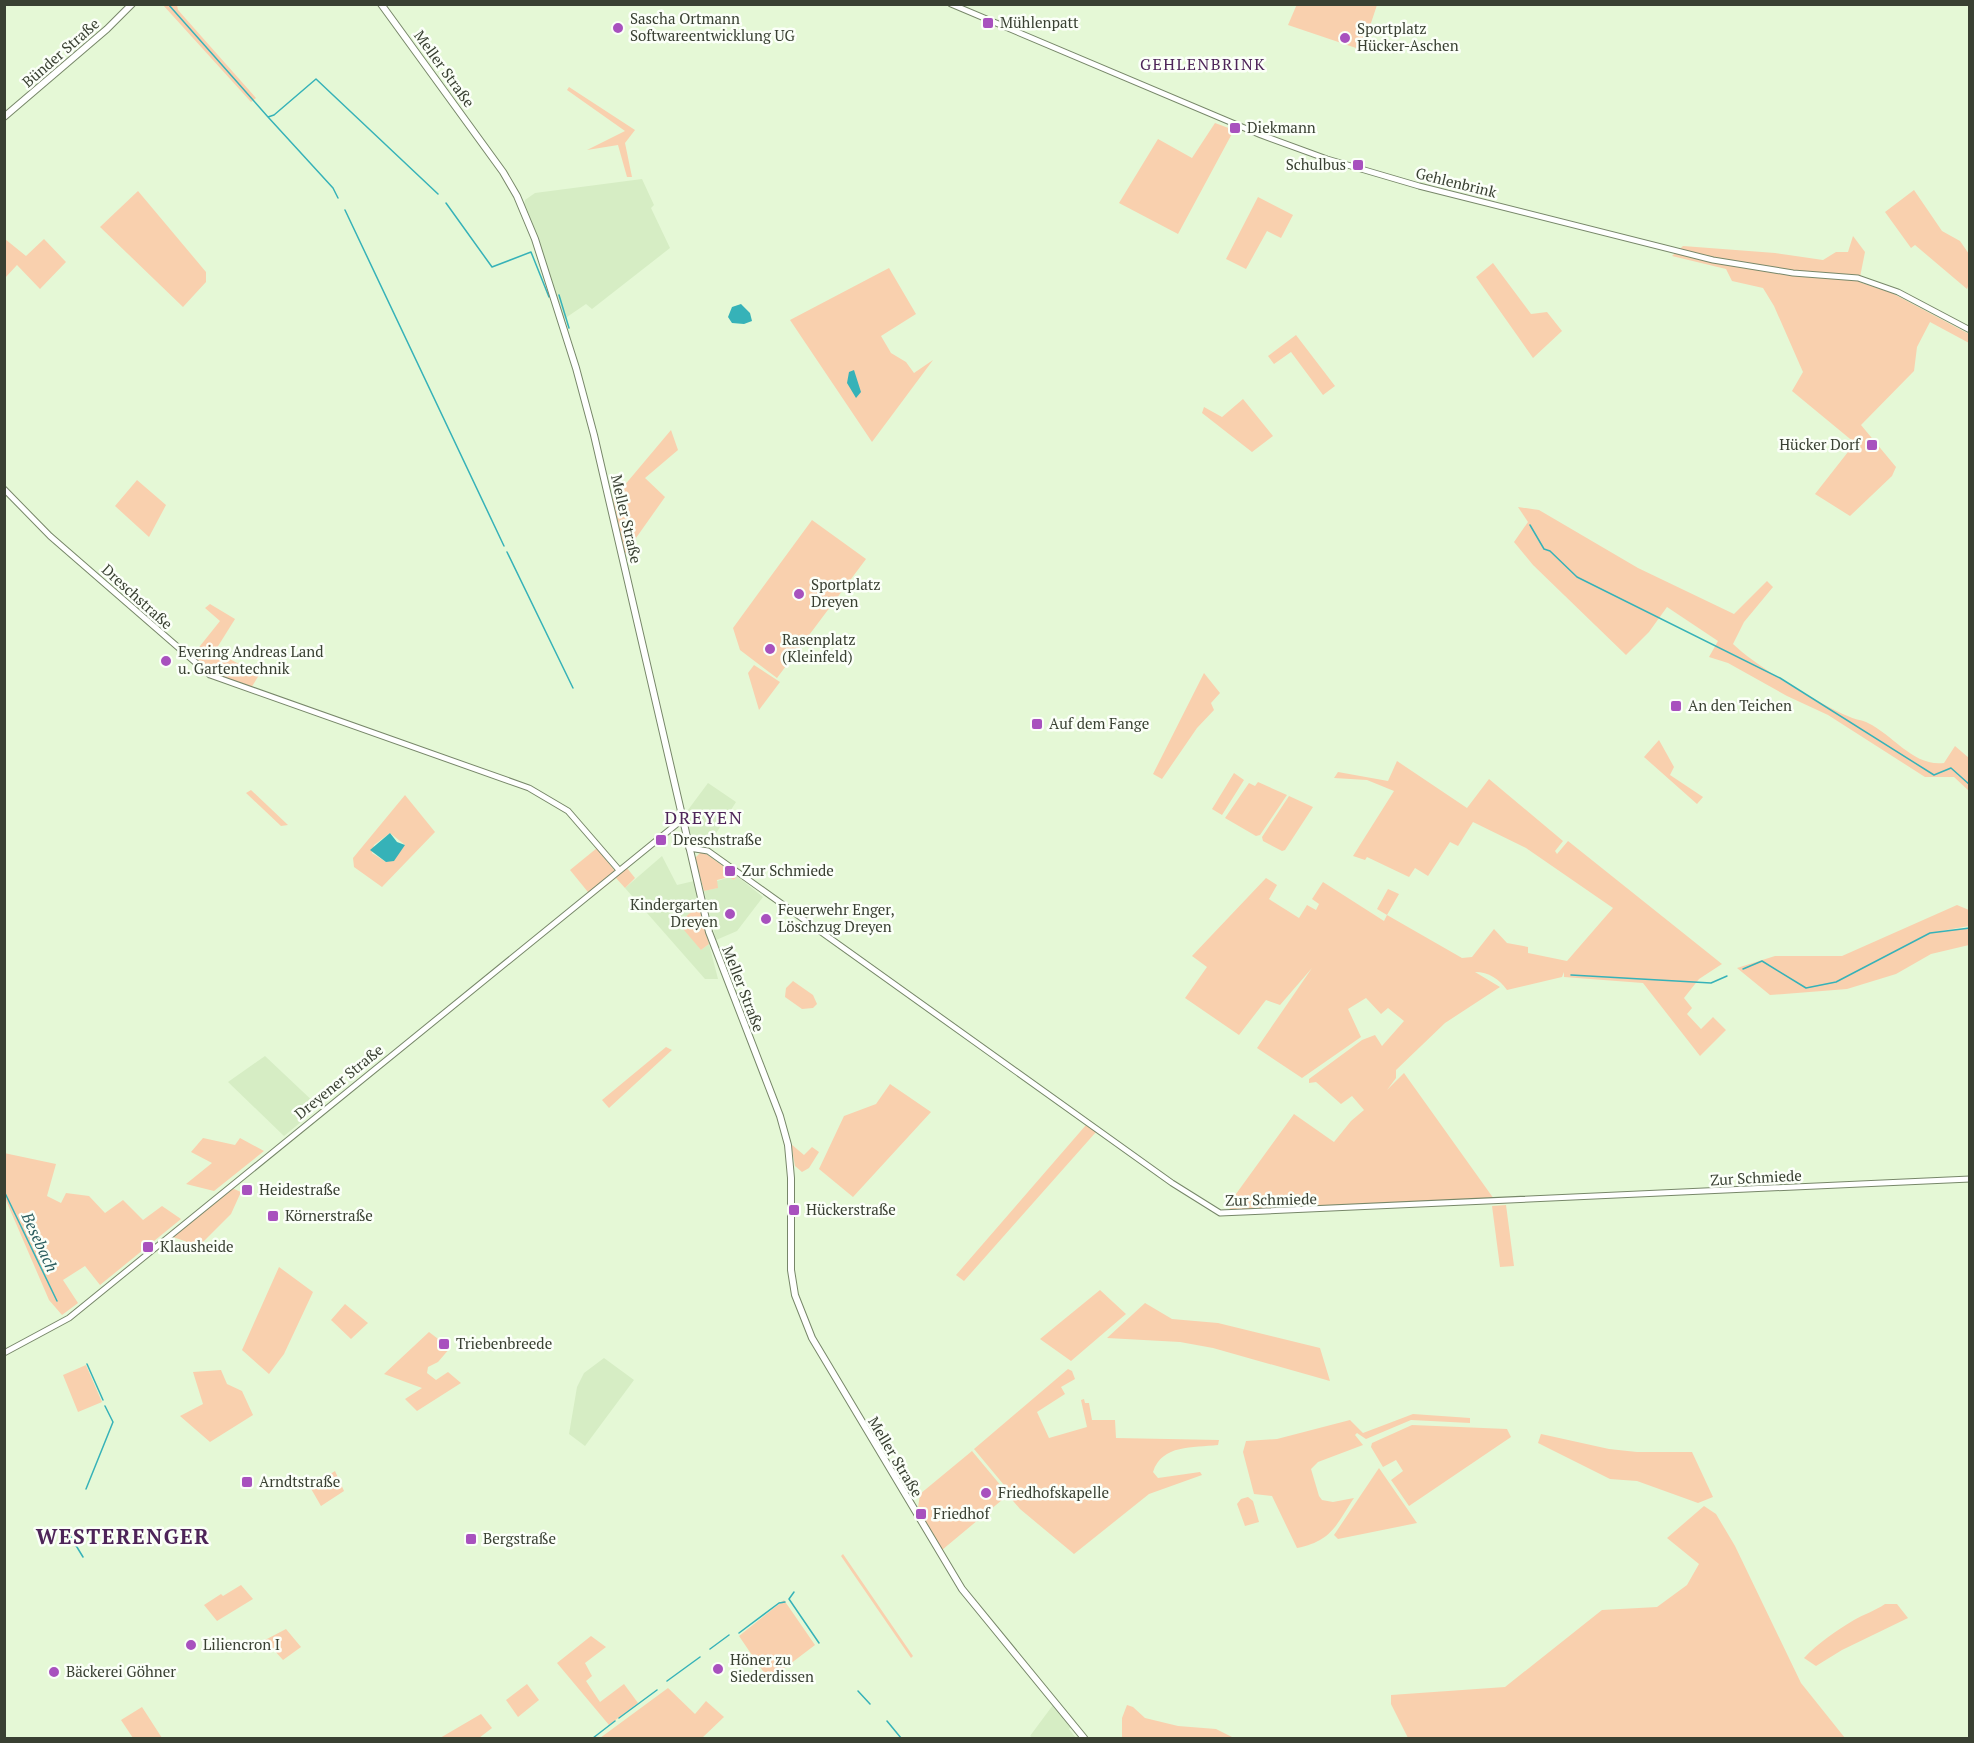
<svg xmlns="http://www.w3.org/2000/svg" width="1974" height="1743" font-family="'PT Serif',serif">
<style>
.built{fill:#d6edc4}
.green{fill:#f9d0ae;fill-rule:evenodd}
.water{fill:#36b2b8}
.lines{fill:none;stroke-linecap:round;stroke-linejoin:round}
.stream{stroke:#36b2b8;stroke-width:1.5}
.tertiary-casing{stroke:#778769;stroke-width:7}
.secondary-casing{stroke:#778769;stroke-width:8}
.tertiary{stroke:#fff;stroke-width:5}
.secondary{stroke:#fff;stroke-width:6}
.poi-dot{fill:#a851be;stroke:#fbfff8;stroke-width:2}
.labels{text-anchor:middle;stroke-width:5;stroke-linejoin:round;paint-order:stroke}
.poi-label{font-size:15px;fill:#394032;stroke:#fbfff8;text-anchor:start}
.street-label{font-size:15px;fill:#394032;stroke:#fbfff8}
.neighbourhood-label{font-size:16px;letter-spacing:1.5px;fill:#4d2458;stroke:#fbfff8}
.water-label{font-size:16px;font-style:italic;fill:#285b5d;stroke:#fbfff8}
.quarter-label{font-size:18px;letter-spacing:1.5px;fill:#4d2458;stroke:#fbfff8}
.district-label{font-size:21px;font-weight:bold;letter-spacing:1.5px;fill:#4d2458;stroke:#fbfff8}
</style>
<rect width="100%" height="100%" fill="#e5f8d6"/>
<path class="built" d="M642,179L654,205L651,208L670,248L592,309L586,304L564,319L524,205L525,200L535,193Z
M708,783L736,802L708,846L689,832L685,814Z
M662,856L677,885L694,881L700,909L690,913L701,950L709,944L718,979H705L625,888Z
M737,876L763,897L737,931L716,940L704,891L717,888V881L730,877L734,880Z
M265,1056L319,1107L284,1136L228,1082Z
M604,1358L634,1380L585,1446L569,1434L577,1387L584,1373Z
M1053,1705L1071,1727L1069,1729L1076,1738H1033L1030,1736Z"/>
<path class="green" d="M1297,4H1377V5L1362,50L1288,25Z
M163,5H177L178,10L256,98L251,102Z
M569,87L635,130L625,143L632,177H627L618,145L587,150L625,131L567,90Z
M1215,123L1234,130L1178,234L1119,203L1158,139L1192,158Z
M1914,190L1942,231L1960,241L1969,254V284L1967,289L1915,245L1911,248L1885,212Z
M138,191L206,272V282L183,307L100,227Z
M1258,197L1293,215L1281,238L1267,231L1246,269L1226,259Z
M1853,236L1865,252L1859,282L1892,293L1969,334V343L1930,322L1917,347L1914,371L1861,425L1896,467L1892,476L1850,516L1815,494L1855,443L1792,391L1803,372L1774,306L1763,288L1732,281L1726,269L1672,256L1683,246L1775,253L1823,260L1836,252H1848Z
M5,239L26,256L44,239L66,262L40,289L17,265L5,278Z
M1493,263L1531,314L1547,312L1562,331L1533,358L1476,277Z
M889,268L916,314L881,336L891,353L906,362L914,373L933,360L872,442L790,320Z
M1296,335L1335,386L1323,395L1291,352L1274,364L1268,356Z
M1243,399L1273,436L1252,452L1202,413L1204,407L1222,417Z
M671,430L678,450L645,478L665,497L624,555L613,499Z
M137,480L166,505L149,537L115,506Z
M1518,507L1539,510L1638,568L1734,614L1767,581L1773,587L1744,622L1733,644C1757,667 1819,704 1850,717C1856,720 1863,720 1868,723C1893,735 1914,767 1944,763L1955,746L1969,758V791L1954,777H1925L1828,715L1787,696L1728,663L1709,657L1718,641L1667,607L1649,632L1626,655L1533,565L1514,542L1528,522Z
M812,520L866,559L777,678L740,650L733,628Z
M210,604L235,619L215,651L259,675L251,688L211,671L192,656L220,621L205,608Z
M754,665L780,682L759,710L748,673Z
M1204,673L1220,693L1211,703L1214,710L1197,728L1162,779L1153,774Z
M1659,740L1674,767L1670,775L1703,797L1697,804L1644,757Z
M1397,761L1467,808L1489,779L1563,841L1555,851L1557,854L1568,841L1722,964L1699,979L1684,998L1692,1008L1687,1014L1701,1029L1713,1017L1726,1030L1700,1056L1643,983L1564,977V972L1562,977L1507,990C1499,979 1489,972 1475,972L1500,987L1445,1023L1396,1070V1078L1387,1090L1404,1073L1494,1199L1232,1213L1228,1205L1294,1114L1334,1142L1351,1121L1364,1110L1352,1096L1341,1104L1316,1082L1309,1083V1079L1362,1040L1375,1035L1382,1046L1404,1021L1388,1008L1381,1014L1366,998L1348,1009L1361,1037L1302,1078L1257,1048L1312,968L1280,1005L1266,1000L1239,1035L1185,998L1207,967L1192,956L1266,878L1277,885L1269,899L1299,918L1307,905L1316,910L1319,904L1312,899L1323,882L1384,921L1387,915L1377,909L1388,889L1399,894L1387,915L1462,958L1472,957L1494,929L1507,943L1528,947V953L1567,961L1613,908L1526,848L1473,822L1458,846L1450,842L1428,876L1415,868L1409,877L1367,857L1365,860L1353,856L1394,791L1367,780L1334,778L1338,772L1388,781Z
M1234,773L1244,780L1222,815L1212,809Z
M1258,782L1287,795L1260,835L1256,836L1225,818L1249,783L1255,786Z
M251,790L288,825L281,826L246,793Z
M405,795L435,832L382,887L354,867L353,858ZM390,833L405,845L386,862L372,853L374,845Z
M1289,796L1313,807L1285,850L1282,851L1263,841L1262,837Z
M597,848L618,875L627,868L635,878L625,888L616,878L592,897L570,870Z
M702,851L737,876L734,880L729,877L717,880L718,888L704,891L695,858Z
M1957,905L1969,910V926L1930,933L1969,928V945L1931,954L1896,974L1847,989L1770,995L1737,968L1775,956H1842Z
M700,909L709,944L701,950L678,923L690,913Z
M793,981L813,995L817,1004L813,1008L802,1009L785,997L786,988Z
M666,1047L672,1050L609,1108L602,1100Z
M890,1084L931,1112L853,1197L819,1169L844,1116L876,1104Z
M1086,1125L1096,1132L964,1281L956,1275Z
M203,1138L235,1145L240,1138L264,1151L214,1191L186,1184L212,1163L191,1152Z
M791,1144L804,1155L812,1147L819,1152L809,1168L802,1172L795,1166Z
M4,1153L56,1164L47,1196L61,1203L66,1193L89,1196L105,1213L123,1200L143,1220L162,1206L181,1219L100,1285L85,1266L63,1280L78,1303L62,1315L49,1300L5,1198Z
M234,1189L241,1192L231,1214L199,1246L173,1237L230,1190Z
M1506,1205L1514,1266L1500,1267L1492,1206Z
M279,1267L313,1292L284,1354L269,1374L242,1350Z
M1100,1290L1126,1314L1071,1361L1040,1339Z
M1145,1303L1172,1319L1218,1323L1320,1348L1330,1381L1213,1348L1180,1342L1107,1338Z
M345,1304L368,1323L351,1339L331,1320Z
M429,1332L450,1348L438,1362L428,1367L427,1373L436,1380L448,1372L461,1383L417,1411L405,1399L422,1388L384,1374Z
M86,1365L102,1402L78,1412L63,1375Z
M1068,1369L1072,1371L1075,1379L1061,1387L1065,1394L1037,1412L1049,1438L1087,1427L1081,1400L1084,1399L1085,1403H1089L1092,1420H1115L1116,1438L1219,1440L1218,1445C1193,1448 1162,1444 1153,1472L1158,1478L1200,1472L1202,1475L1149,1494L1074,1554L1020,1509L1008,1495L942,1550L918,1508L920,1494L972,1451L1007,1493L1004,1485L974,1449Z
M221,1370L227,1384L242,1391L253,1415L210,1442L180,1416L203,1404L193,1372Z
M1413,1414L1470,1418V1423L1411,1420L1366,1439L1357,1433L1355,1435L1363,1445L1318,1462L1311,1469L1319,1496L1322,1500L1333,1502L1354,1498C1336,1525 1332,1541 1297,1548L1272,1496L1254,1494L1243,1452L1246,1441L1277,1439L1350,1420L1363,1433Z
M1412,1425L1507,1429L1511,1437L1409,1506L1391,1480L1403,1471L1396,1460L1383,1467L1371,1447L1372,1443Z
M1541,1434L1609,1449L1637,1452H1692L1713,1497L1698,1503L1637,1481L1610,1479L1538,1443Z
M1379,1468L1417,1523L1338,1539L1334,1535Z
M335,1471L344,1491L321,1506L310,1487Z
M1248,1497L1253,1501L1259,1522L1245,1526L1237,1504L1241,1499Z
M1704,1506L1716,1514L1735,1546L1801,1683L1845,1738H1408L1391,1704V1695L1505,1687L1602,1610L1657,1607L1687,1585L1699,1564L1667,1538Z
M843,1554L913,1656L911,1658L841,1556Z
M241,1585L253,1599L217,1621L204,1605L221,1594L223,1596Z
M784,1600L815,1645L769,1680L739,1636Z
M1885,1604H1897L1908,1618L1842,1650L1816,1666L1804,1658C1817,1644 1837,1630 1854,1620C1864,1614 1875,1611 1885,1604Z
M286,1629L301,1647L283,1660L265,1640Z
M591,1636L606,1647L585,1663L592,1676L586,1681L600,1702L624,1684L638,1703L609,1725L557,1663Z
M527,1684L539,1700L518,1717L506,1700Z
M668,1688L695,1714L706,1701L724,1717L702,1738H600Z
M1127,1705L1133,1707L1145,1718L1178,1726L1216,1729L1234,1738H1122V1718Z
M142,1707L162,1738H133L121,1720Z
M481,1714L492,1728L479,1738H440Z"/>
<path class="water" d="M741,304L750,313L752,321L744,324L732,323L728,317L732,307Z
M854,370L861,392L856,398L847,383L849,372Z
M390,833L397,842L405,845L394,861L386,862L370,850Z"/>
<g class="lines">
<path class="stream" d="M168,4L268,117L274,115L316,79L438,194
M268,117L333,188L338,198
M446,203L492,267L531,252L549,297
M345,210L504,546
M559,295L569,328
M1530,525L1544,549L1550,551L1577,577L1780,678L1934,775L1951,768L1970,785
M507,552L573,688
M1743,969L1762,961L1806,988L1836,982L1930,933L1970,928
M1571,975L1711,983L1727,976
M4,1191L57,1301
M87,1364L103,1400
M86,1489L113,1422L105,1406
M69,1534L83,1557
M794,1592L789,1599L819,1643
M739,1633L779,1603L785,1602
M710,1649L729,1635
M667,1681L700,1657
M858,1691L870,1704
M619,1718L657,1690
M887,1721L901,1738
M593,1738L615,1721"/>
<defs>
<path id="tertiary" d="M951,4L1261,135L1327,159L1419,186L1713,260L1793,273L1858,278L1898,292L1970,330
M4,489L50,536L210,675L529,788L568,811L619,870
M689,848L708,851L1172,1183L1220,1213L1970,1179
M4,1353L69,1318L683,819"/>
<path id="secondary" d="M381,4L503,172L517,196L535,239L576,368L594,435L709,932L780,1116L788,1145L791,1178V1270L795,1295L812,1338L962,1589L1084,1738
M4,117L107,29L132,4"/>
</defs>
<use href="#tertiary" class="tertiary-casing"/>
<use href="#secondary" class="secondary-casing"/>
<use href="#tertiary" class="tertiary"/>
<use href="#secondary" class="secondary"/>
</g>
<g class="poi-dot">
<rect x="982" y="17" width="12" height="12" rx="3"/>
<circle cx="618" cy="28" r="6"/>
<circle cx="1345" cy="38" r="6"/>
<rect x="1229" y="122" width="12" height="12" rx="3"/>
<rect x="1352" y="159" width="12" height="12" rx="3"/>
<rect x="1866" y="439" width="12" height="12" rx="3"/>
<circle cx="799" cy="594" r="6"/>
<circle cx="770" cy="649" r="6"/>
<circle cx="166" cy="661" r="6"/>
<rect x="1670" y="700" width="12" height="12" rx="3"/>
<rect x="1031" y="718" width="12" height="12" rx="3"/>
<rect x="655" y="834" width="12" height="12" rx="3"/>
<rect x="724" y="865" width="12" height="12" rx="3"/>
<circle cx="730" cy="914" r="6"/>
<circle cx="766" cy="919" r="6"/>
<rect x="241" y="1184" width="12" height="12" rx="3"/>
<rect x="788" y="1204" width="12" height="12" rx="3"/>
<rect x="267" y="1210" width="12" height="12" rx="3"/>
<rect x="142" y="1241" width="12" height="12" rx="3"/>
<rect x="438" y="1338" width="12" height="12" rx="3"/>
<rect x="241" y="1476" width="12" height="12" rx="3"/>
<circle cx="986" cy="1493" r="6"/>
<rect x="915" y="1508" width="12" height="12" rx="3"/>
<rect x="465" y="1533" width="12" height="12" rx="3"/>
<circle cx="191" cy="1645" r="6"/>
<circle cx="718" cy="1669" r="6"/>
<circle cx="54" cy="1672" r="6"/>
</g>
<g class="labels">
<g class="poi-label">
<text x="630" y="24">Sascha Ortmann<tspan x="630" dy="17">Softwareentwicklung UG</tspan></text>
<text x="1000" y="28">Mühlenpatt</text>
<text x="1357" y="34">Sportplatz<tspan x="1357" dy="17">Hücker-Aschen</tspan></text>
<text x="1247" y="133">Diekmann</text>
<text x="1346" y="170" text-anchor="end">Schulbus</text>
<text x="1860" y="450" text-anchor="end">Hücker Dorf</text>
<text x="811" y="590">Sportplatz<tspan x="811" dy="17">Dreyen</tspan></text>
<text x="782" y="645">Rasenplatz<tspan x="782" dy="17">(Kleinfeld)</tspan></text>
<text x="178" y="657">Evering Andreas Land<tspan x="178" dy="17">u. Gartentechnik</tspan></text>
<text x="1688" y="711">An den Teichen</text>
<text x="1049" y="729">Auf dem Fange</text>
<text x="673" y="845">Dreschstraße</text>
<text x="742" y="876">Zur Schmiede</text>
<text x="718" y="910" text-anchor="end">Kindergarten<tspan x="718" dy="17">Dreyen</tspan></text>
<text x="778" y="915">Feuerwehr Enger,<tspan x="778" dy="17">Löschzug Dreyen</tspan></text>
<text x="259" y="1195">Heidestraße</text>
<text x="806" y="1215">Hückerstraße</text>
<text x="285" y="1221">Körnerstraße</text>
<text x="160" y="1252">Klausheide</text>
<text x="456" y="1349">Triebenbreede</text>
<text x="259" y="1487">Arndtstraße</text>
<text x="998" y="1498">Friedhofskapelle</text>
<text x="933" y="1519">Friedhof</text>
<text x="483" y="1544">Bergstraße</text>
<text x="203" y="1650">Liliencron I</text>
<text x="730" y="1665">Höner zu<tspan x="730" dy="17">Siederdissen</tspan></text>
<text x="66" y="1677">Bäckerei Göhner</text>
</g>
<g class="street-label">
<text transform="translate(61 53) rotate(-41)" y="5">Bünder Straße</text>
<text transform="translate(444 69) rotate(54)" y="5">Meller Straße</text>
<text transform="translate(1456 183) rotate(14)" y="5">Gehlenbrink</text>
<text transform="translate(626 519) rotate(77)" y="5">Meller Straße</text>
<text transform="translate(137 597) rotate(42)" y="5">Dreschstraße</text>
<text transform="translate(743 989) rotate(69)" y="5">Meller Straße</text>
<text transform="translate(339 1082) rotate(-39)" y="5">Dreyener Straße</text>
<text transform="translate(1756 1178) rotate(-3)" y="5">Zur Schmiede</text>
<text transform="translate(1271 1200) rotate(-1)" y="5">Zur Schmiede</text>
<text transform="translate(895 1457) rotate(59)" y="5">Meller Straße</text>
</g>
<g class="neighbourhood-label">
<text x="1203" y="70">GEHLENBRINK</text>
</g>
<g class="water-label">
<text transform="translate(40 1242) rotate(65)" y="6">Besebach</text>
</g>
<g class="quarter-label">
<text x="704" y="824">DREYEN</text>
</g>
<g class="district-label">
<text x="123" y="1544">WESTERENGER</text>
</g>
</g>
<rect width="1974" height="1743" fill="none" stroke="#394032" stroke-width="12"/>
</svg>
